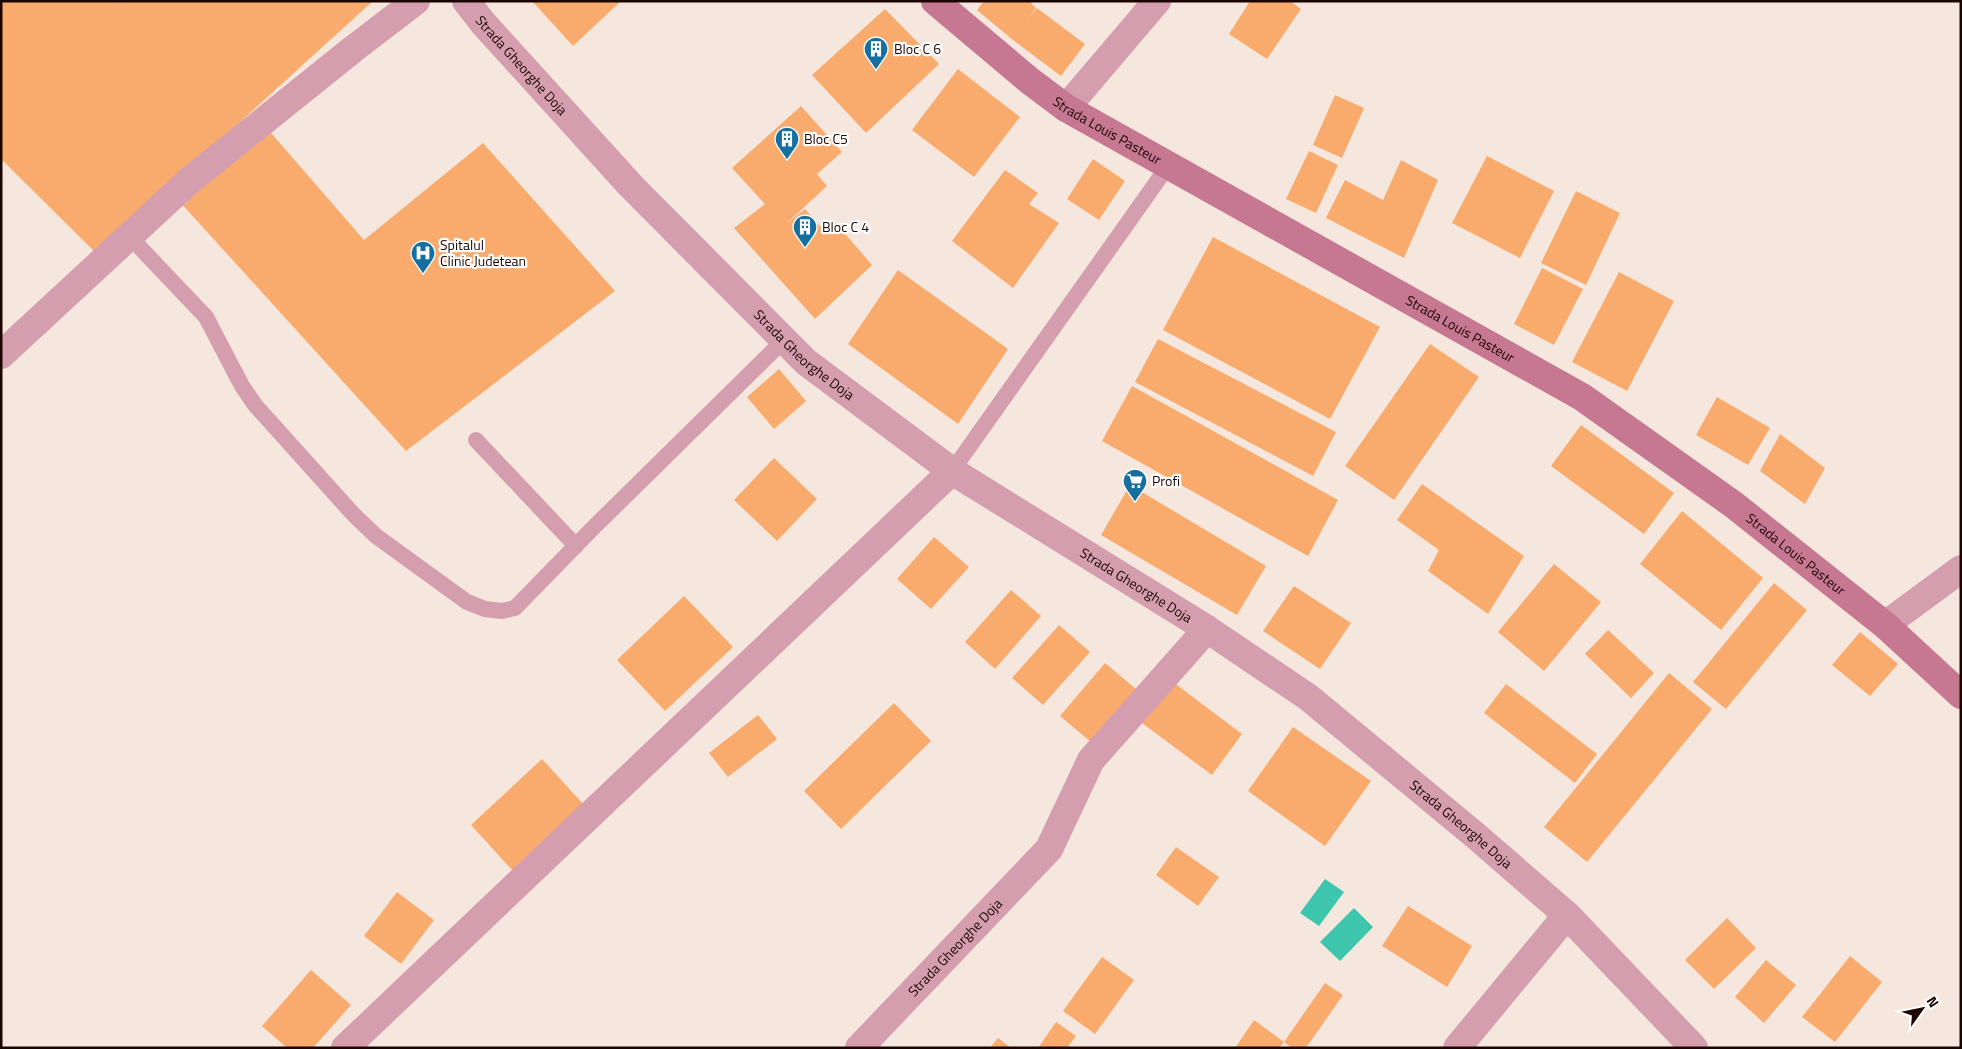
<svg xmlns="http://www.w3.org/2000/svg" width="1962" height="1049" font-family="'Titillium Web',sans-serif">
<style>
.water{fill:#3dc5ad}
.building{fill:#f9ab6d}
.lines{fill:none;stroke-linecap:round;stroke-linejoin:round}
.lane{stroke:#d49eaf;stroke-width:16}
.street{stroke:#d49eaf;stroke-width:28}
.secondary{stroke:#c67792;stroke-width:28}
.labels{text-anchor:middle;stroke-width:4.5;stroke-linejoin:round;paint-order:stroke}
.poi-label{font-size:14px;fill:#1b0500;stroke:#fff;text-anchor:start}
.street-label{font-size:14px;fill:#1b0500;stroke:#fff}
</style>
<rect width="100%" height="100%" fill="#f5e7dd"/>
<path class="water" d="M1325,879L1344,892L1319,926L1300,913Z
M1354,908L1373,927L1340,961L1320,942Z"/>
<path class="building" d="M4,1H120L122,3L123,1H373L96,253L1,159V4Z
M532,1H621L573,46Z
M984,1H1029L1036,8L1027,20L1037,8L1085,44L1061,76L1013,40L977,10Z
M1250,1H1290L1301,9L1267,59L1229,34Z
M885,9L939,64L866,133L812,75Z
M958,69L1020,117L974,177L912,130Z
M1335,95L1364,108L1342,158L1313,145Z
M801,106L842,152L817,174L827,186L787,223L805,209L824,231L835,222L872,265L815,319L734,228L765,204L732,168Z
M265,126L364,240L483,143L615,291L406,451L179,201Z
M1309,151L1338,165L1316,213L1286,199Z
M1487,156L1554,191L1520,258L1452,223Z
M1093,159L1125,181L1099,220L1067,199Z
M1401,160L1438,180L1404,258L1326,218L1345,180L1383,200Z
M1005,170L1038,193L1029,204L1059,223L1013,288L952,241Z
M1576,191L1620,213L1586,285L1541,263Z
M1213,237L1380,327L1330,419L1163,330Z
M1542,268L1583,289L1554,345L1514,324Z
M898,270L1008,349L958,424L848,344Z
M1619,272L1674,301L1627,391L1572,362Z
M1158,339L1336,432L1313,476L1135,382Z
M1430,344L1479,377L1394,500L1345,466Z
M779,369L806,401L774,429L747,397Z
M1132,386L1338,500L1308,556L1102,441Z
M1717,397L1770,428L1748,465L1696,435Z
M1581,425L1674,493L1644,534L1551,466Z
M1780,434L1825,468L1805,504L1760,471Z
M774,458L817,499L777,541L734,500Z
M1422,484L1524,556L1488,614L1428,571L1439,550L1397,520Z
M1130,485L1266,566L1237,615L1101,535Z
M1682,511L1763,578L1721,630L1640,564Z
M934,537L969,567L931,609L897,579Z
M1554,564L1601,602L1544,671L1498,632Z
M1774,583L1807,610L1726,709L1693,682Z
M1294,586L1351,623L1320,669L1263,631Z
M1011,590L1041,616L995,669L965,642Z
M684,596L733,647L665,711L617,660Z
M1059,625L1090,652L1043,705L1012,678Z
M1608,630L1654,673L1631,698L1585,654Z
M1860,632L1898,664L1870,696L1832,665Z
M1105,663L1136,689L1091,742L1060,716Z
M1669,673L1712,709L1587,862L1544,827Z
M1173,682L1242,734L1212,775L1142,723Z
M1506,684L1597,754L1575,783L1484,713Z
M894,703L931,741L841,829L804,791Z
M758,715L777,739L728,777L709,753Z
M1293,727L1371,781L1325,846L1248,791Z
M542,759L585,806L514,872L471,825Z
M1176,847L1219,877L1198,906L1156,875Z
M397,892L434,920L401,964L364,936Z
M1408,906L1472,946L1447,987L1382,946Z
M1727,918L1756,948L1714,989L1685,960Z
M1850,956L1882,982L1835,1042L1802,1017Z
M1102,957L1134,980L1095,1034L1063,1011Z
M1766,960L1796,985L1764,1023L1735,997Z
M311,970L351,1005L313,1048H287L262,1026Z
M1325,983L1343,995L1306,1048H1292L1284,1042Z
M1254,1020L1284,1042L1279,1048H1235Z
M1056,1022L1076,1036L1067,1048H1038Z
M998,1038L1011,1048H990Z"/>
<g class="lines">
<path class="lane" d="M129,236L206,317L242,386L255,405L354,515L376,536L467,602L485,609L502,611L515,608L593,528L784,340
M476,440L576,546
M952,471L1168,166"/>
<g class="street">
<path id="s1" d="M466,1L483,23L631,186L806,362L952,471L1207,629L1308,697L1476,836L1567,915L1694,1048"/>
<path d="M1066,108L1157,1"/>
<path d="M1,355L189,181L352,50L416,1"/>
<path d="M1885,625L1961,569"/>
<path d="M345,1048L952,471"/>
<path id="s2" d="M859,1048L1049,849L1091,760L1207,629"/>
<path d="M1457,1048L1567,915"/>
</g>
<path class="secondary" id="s3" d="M935,1L1030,81L1066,108L1582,397L1734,505L1885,625L1961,695"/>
</g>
<defs>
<symbol id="building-pin" viewBox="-11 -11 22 30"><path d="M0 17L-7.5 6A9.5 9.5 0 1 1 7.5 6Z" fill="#156f9f" stroke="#fff"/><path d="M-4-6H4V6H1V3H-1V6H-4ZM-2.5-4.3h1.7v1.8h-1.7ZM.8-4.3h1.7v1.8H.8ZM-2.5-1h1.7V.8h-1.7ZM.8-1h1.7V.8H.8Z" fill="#fff"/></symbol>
<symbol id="hospital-pin" viewBox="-11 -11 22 30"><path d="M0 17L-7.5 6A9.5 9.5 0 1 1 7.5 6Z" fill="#156f9f" stroke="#fff"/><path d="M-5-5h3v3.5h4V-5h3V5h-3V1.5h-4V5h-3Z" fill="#fff"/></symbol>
<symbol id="supermarket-pin" viewBox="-11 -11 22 30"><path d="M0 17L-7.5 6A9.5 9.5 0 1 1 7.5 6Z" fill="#156f9f" stroke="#fff"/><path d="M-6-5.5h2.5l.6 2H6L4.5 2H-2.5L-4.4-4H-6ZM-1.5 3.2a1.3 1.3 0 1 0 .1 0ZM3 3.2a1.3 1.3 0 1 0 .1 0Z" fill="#fff"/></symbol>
</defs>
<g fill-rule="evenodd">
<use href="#building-pin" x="862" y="35" width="28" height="38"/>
<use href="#building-pin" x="773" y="125" width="28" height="38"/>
<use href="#building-pin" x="791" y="213" width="28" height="38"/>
<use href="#hospital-pin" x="409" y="239" width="28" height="38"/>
<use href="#supermarket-pin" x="1121" y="467" width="28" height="38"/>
</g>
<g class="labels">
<g class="poi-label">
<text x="894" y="54">Bloc C 6</text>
<text x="804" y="144">Bloc C5</text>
<text x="822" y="232">Bloc C 4</text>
<text x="440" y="250">Spitalul<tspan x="440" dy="16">Clinic Judetean</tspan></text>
<text x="1152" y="486">Profi</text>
</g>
<g class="street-label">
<text dy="5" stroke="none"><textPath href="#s1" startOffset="85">Strada Gheorghe Doja</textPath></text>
<text dy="5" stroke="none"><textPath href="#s3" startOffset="216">Strada Louis Pasteur</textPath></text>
<text dy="5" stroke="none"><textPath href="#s3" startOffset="621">Strada Louis Pasteur</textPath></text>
<text dy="5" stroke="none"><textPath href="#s1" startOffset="490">Strada Gheorghe Doja</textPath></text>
<text dy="5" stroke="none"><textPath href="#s3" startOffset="1026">Strada Louis Pasteur</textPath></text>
<text dy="5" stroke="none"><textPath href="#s1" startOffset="895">Strada Gheorghe Doja</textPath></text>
<text dy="5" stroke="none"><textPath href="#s1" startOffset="1299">Strada Gheorghe Doja</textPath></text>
<text dy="5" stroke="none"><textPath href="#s2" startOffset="139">Strada Gheorghe Doja</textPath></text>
</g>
</g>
<rect width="1962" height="1049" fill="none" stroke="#1b0500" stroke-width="5"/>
<g transform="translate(1922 1009) rotate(57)" stroke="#ffffff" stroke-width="4" paint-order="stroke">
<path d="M0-4L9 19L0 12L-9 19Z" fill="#1b0500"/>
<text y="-8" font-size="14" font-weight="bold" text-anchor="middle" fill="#1b0500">N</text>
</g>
</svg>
